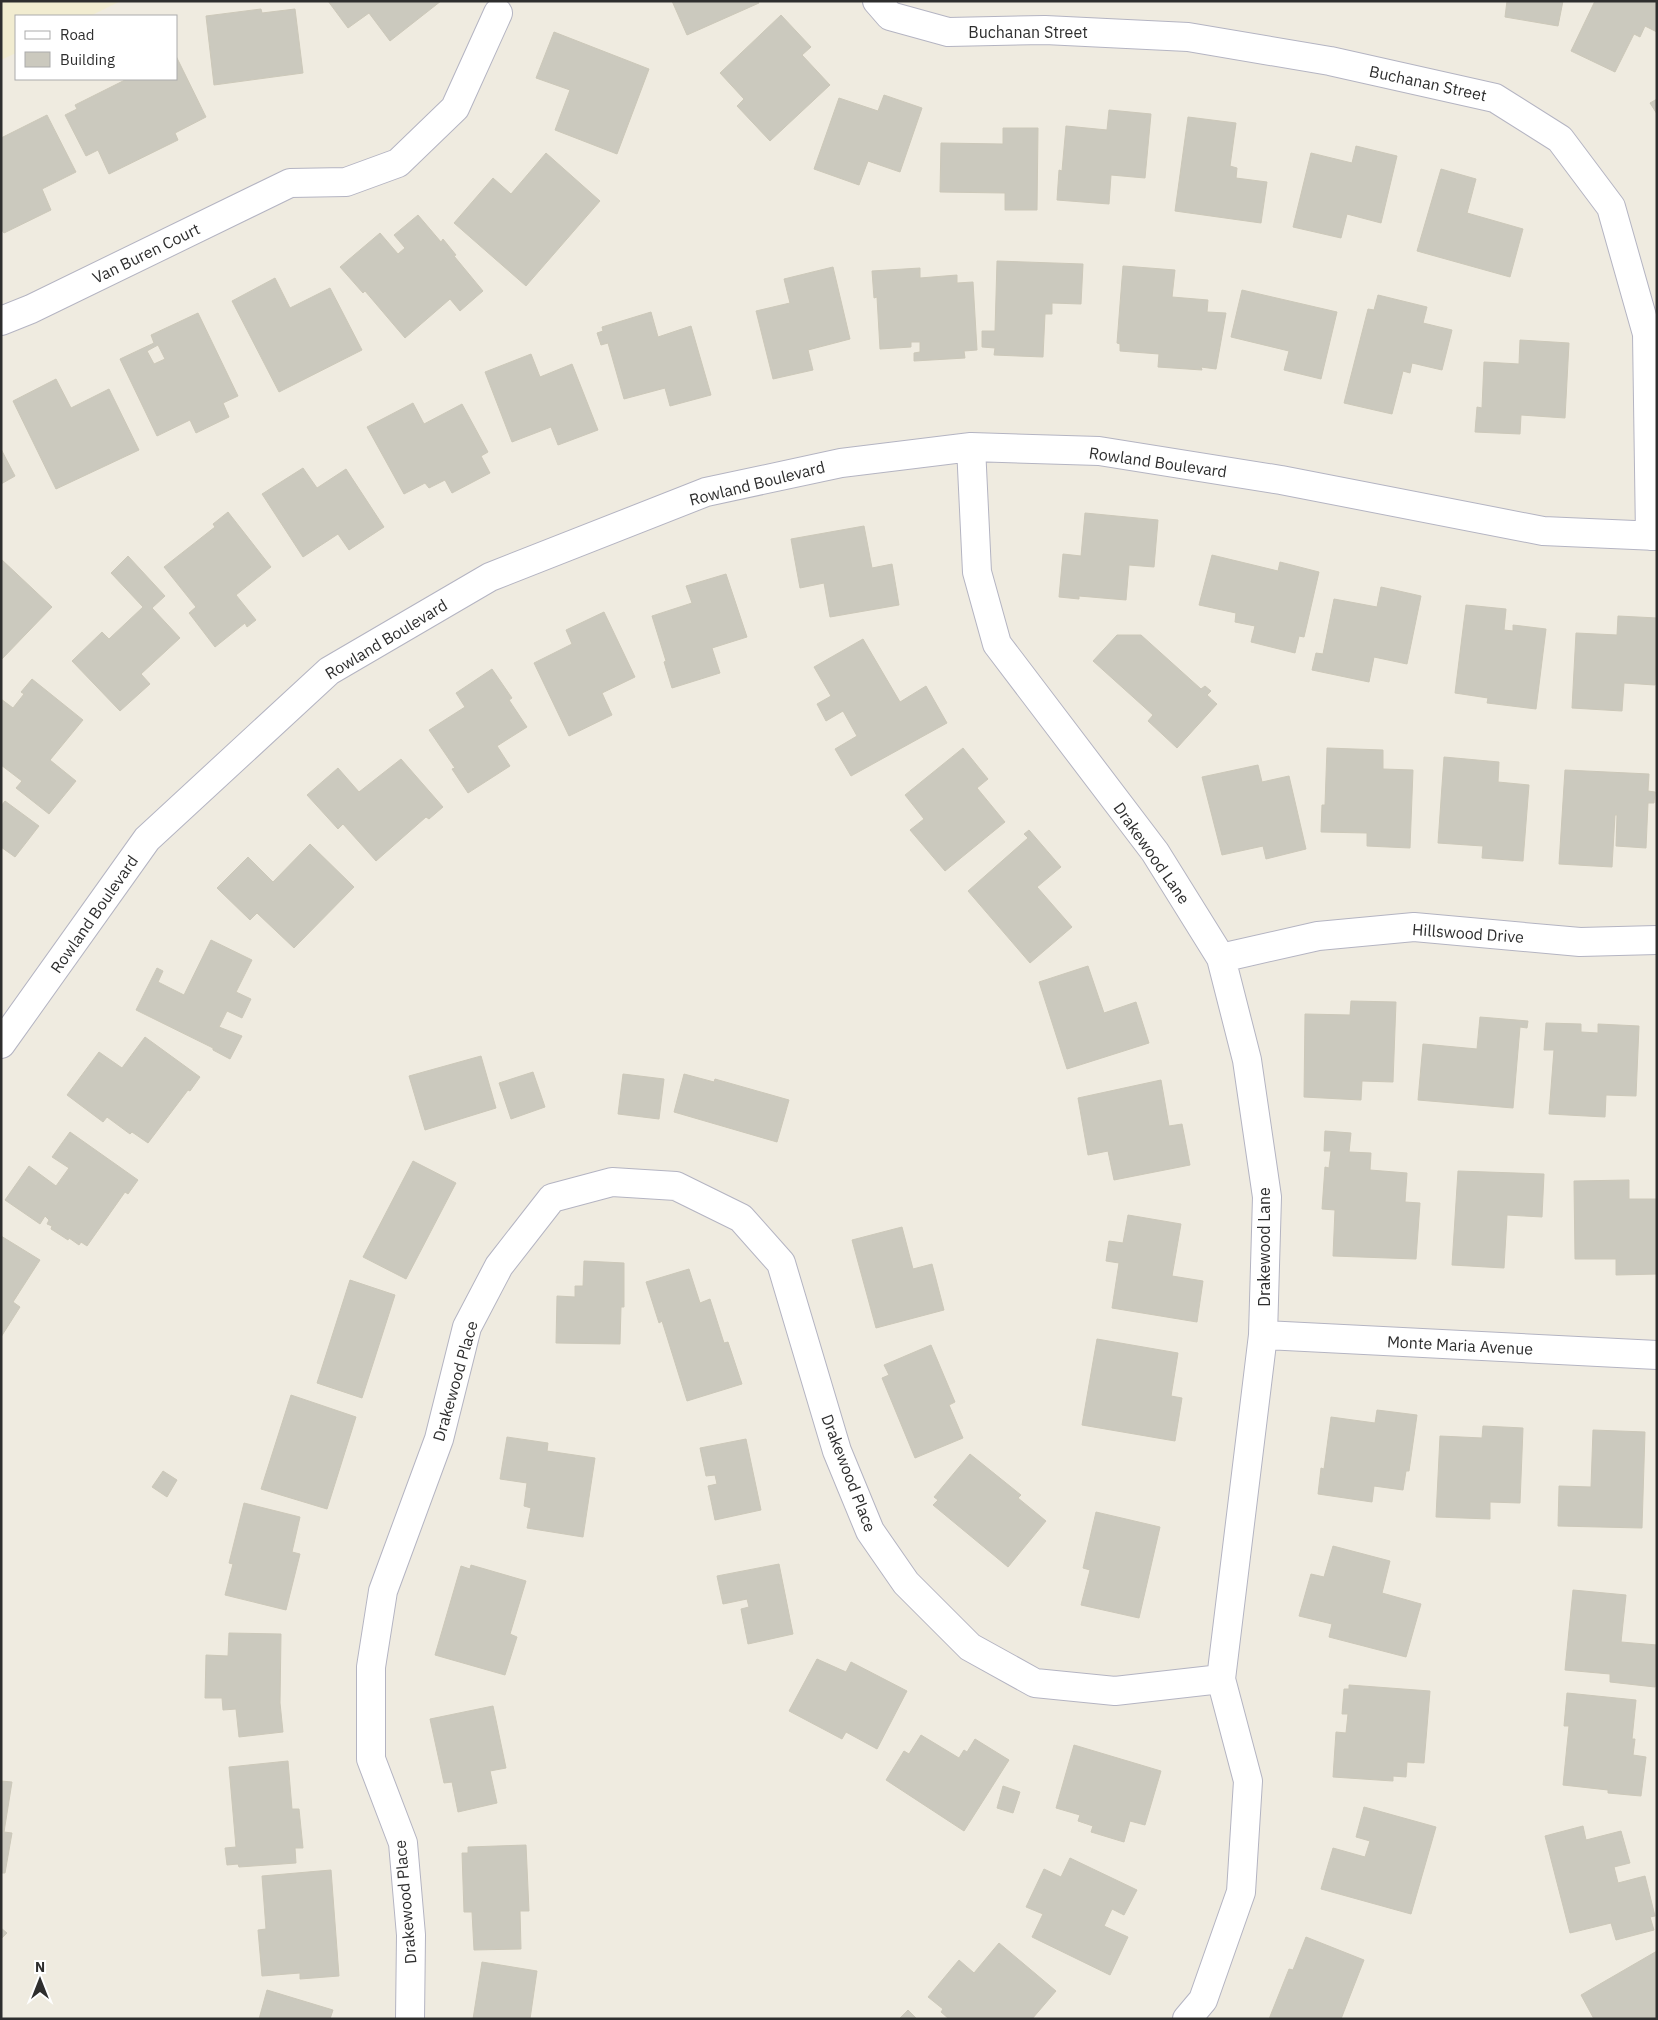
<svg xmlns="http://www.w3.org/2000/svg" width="1658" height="2020" font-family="'IBM Plex Sans',sans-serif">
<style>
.education{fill:#f1ecd0}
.building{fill:#cbc9be;stroke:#ccc8b9;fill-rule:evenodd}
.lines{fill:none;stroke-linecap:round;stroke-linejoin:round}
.minor-casing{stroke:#b4b4c2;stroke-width:30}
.minor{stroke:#fff;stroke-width:28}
.labels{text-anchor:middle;stroke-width:4;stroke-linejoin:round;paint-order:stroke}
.street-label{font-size:16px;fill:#2e2e2e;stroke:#fff}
</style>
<rect width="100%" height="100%" fill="#efebe0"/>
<path class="education" d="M1,1H121L90,16H16V53L1,60Z"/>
<path class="building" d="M328,1H441L390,41L369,13L348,28Z
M672,1H758L759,3L687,35Z
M1507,1H1563L1558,26L1505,17Z
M1595,1H1657V32L1645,26L1640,37L1634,34L1615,72L1571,51Z
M261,9L262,13L295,9L303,73L214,85L206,16Z
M781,15L811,47L802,55L830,85L770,141L737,106L744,99L720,73Z
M554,32L649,69L617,154L555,130L570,90L536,78Z
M176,56L206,117L175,133L178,140L109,174L98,150L86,156L65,115L77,109L75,105L127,79H176Z
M884,95L922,108L900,172L868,161L859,185L814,169L839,98L878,111Z
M1657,99V114L1650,103Z
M1109,110L1151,114L1145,178L1111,175L1109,204L1057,200L1059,170L1062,171L1066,126L1107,130Z
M47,115L76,172L42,189L51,210L4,233L1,229V138Z
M1188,117L1236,123L1230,166L1237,168L1236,178L1267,182L1261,223L1175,211Z
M1003,128H1038L1037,210H1005V193L940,192L941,143L1003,144Z
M1356,146L1397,156L1381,223L1347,214L1341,238L1293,227L1311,153L1352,163Z
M546,153L600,201L526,286L454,223L493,178L511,194Z
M1441,169L1476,179L1467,213L1523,229L1510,277L1417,251Z
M418,215L441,242L443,239L456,255L454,256L483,291L460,311L450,299L405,338L365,291L363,293L340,267L380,233L398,254L405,248L394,235Z
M997,261L1083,264L1081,304L1052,303V314H1045L1043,357L994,355L995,348L982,347V331H995Z
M1123,266L1175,270L1172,297L1208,300L1207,312L1226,313L1216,369L1201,367L1202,370L1158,367L1159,354L1120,351V344L1117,343Z
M833,267L850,339L808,350L813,370L773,379L756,311L790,303L784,279Z
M920,268V278L957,275V283L973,282L977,350L964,351L965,358L914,361V353L920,352V342H911V347L880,349L877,297L874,298L872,271Z
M275,278L290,308L330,288L362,350L279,392L232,301Z
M1242,290L1337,312L1321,379L1284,370L1289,351L1231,337Z
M1378,295L1427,307L1423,323L1452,330L1442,370L1412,363L1410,373L1403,371L1392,414L1344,403L1368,309L1374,310Z
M651,312L658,337L691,326L711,395L670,406L665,388L624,399L608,343L601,345L597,333L603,331L602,327Z
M198,313L238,396L223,403L229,417L196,433L190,420L157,436L120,359L154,343L151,335ZM158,345L165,359L154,364L147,351Z
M1520,340L1569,343L1565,418L1521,415L1520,434L1475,432L1477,407L1482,408L1484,362L1519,364Z
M531,354L540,377L572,364L598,430L558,445L551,427L512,442L485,372Z
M56,379L71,408L109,389L139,450L56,489L13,401Z
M413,403L424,424L462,404L488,452L481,456L490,473L452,493L445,480L429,488L425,483L404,494L367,427Z
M1,449L15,476L1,484Z
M303,468L317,488L346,469L384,527L349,550L338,534L303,557L262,494Z
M228,512L271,567L236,595L256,620L247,627L245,623L215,647L189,613L196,607L164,567L215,527L213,524Z
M1085,513L1158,520L1154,567L1129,565L1126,600L1079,596V599L1059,597L1063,554L1081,556Z
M864,526L872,568L892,564L899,605L830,617L824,583L800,588L791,539Z
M1212,555L1278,571L1280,562L1319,572L1304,637L1299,636L1295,653L1251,642L1255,626L1235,622L1236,613L1199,605Z
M128,556L165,596L152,608L180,638L141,674L150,684L120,711L72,661L102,632L109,639L143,607L111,573Z
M1,559L52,607L1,660Z
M726,574L747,637L712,648L720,673L672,688L664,662L666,661L652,616L692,603L686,586Z
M1381,587L1421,596L1407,664L1374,657L1369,682L1312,670L1316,653L1323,654L1334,599L1377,607Z
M1466,605L1506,609L1504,630L1513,631V625L1546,629L1536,709L1487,703L1488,698L1455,693Z
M604,612L635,677L602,693L612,715L569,736L534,663L572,644L566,630Z
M1618,616L1657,618L1655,685L1624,683L1622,711L1572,708L1576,633L1617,635Z
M1117,635H1141L1201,689L1205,686L1211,691L1207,695L1217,704L1177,748L1148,721L1153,715L1093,661Z
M863,639L900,702L926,686L947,723L851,776L835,749L857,736L843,711L826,721L817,704L831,696L814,667Z
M492,669L512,698L509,700L527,727L497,746L510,766L468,793L452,769L455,768L429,730L465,707L456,693Z
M32,679L83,720L50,760L76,781L49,814L16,788L22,781L1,765V699L13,708L24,694L21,692Z
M963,748L988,779L977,788L1005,822L945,871L910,830L924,819L905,795Z
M1327,748L1383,750V769L1413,770L1410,848L1367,846V833L1321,832L1322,805H1325Z
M1444,757L1499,762L1498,782L1529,785L1523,861L1482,858L1483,846L1438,843Z
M401,759L443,807L429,819L426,817L376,861L343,824L338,829L307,795L338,768L359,792Z
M1258,765L1262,782L1289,776L1306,849L1266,859L1263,846L1222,855L1202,777Z
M1565,770L1649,774L1648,791L1655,792L1654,803H1648L1646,848L1616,846L1617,815H1615L1612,867L1559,864Z
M5,801L39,826L15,857L1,847V806Z
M1029,830L1061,867L1037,887L1072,927L1030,963L968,891L1028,838L1024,834Z
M310,844L354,887L294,948L257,913L250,920L217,888L248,857L273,882Z
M211,940L252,960L236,992L251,999L242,1018L227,1011L219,1027L242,1036L230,1059L213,1050V1048L136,1010L157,968L163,971L158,982L184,995Z
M1088,966L1104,1013L1136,1002L1149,1043L1067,1069L1039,982Z
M1351,1001L1396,1002L1393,1082L1362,1081L1361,1100L1304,1097L1305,1014L1350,1015Z
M1480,1017L1528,1021L1527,1028L1520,1027L1513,1108L1418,1100L1423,1044L1477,1049Z
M1546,1023L1581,1024V1032L1598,1033V1024L1639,1026L1636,1096L1606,1095L1605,1117L1549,1114L1554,1050H1544Z
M145,1037L200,1077L190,1091L188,1090L148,1143L132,1132L130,1134L107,1117L103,1122L67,1095L99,1052L122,1068Z
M481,1056L496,1108L425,1130L409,1076Z
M533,1072L545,1107L511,1119L499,1083Z
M623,1074L664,1079L659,1119L618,1114Z
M684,1074L714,1082L715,1079L789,1100L777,1142L674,1112Z
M1161,1080L1169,1126L1182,1124L1190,1165L1114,1180L1108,1151L1088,1155L1078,1098Z
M1325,1131L1351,1133L1349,1152L1371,1153L1370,1170L1407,1173L1405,1202L1420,1203L1416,1259L1333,1256L1335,1210L1322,1209L1325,1167L1329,1168L1331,1151H1324Z
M70,1132L138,1180L128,1194L125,1192L87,1246L81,1242L79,1245L69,1238L68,1240L51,1229L52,1226L47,1224L49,1220L45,1216L40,1224L5,1200L29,1166L56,1186L69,1168L52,1157Z
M413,1161L456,1183L406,1279L363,1257Z
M1458,1171L1544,1174L1542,1217L1507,1215L1504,1268L1452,1265Z
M1629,1180V1199H1657V1274L1616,1275V1259H1575L1574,1181Z
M1128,1215L1181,1224L1172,1276L1203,1281L1197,1322L1112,1308L1119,1263L1106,1261L1109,1241L1123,1243Z
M902,1227L913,1269L932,1264L944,1310L876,1328L852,1240Z
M1,1236L40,1260L13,1302L20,1307L1,1337Z
M584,1261L624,1263V1307H621L620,1344L556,1343L557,1296L575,1297V1286H583Z
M689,1269L700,1303L710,1299L724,1343L728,1342L742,1384L687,1401L662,1321L659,1323L646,1282Z
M350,1280L395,1295L362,1398L317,1383Z
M1097,1339L1178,1353L1171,1396L1182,1398L1175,1441L1082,1425Z
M931,1345L955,1402L949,1405L963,1438L915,1458L882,1378L889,1375L884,1365Z
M291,1395L356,1417L327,1509L261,1489Z
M1377,1410L1417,1415L1409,1471H1406L1403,1490L1374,1486L1372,1502L1318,1494L1321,1468L1324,1469L1331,1417L1375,1423Z
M1483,1426L1523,1428L1520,1503L1490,1502V1519L1436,1517L1440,1436L1482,1438Z
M1593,1430L1645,1432L1642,1528L1558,1526L1559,1486L1591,1487Z
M507,1437L548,1443L547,1451L595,1458L583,1537L527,1528L531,1508L524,1506L527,1483L500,1479Z
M746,1439L761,1510L715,1520L708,1486L717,1484L715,1475L706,1476L700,1448Z
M970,1454L1021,1495L1018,1498L1046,1521L1008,1567L933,1505L938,1500L934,1497Z
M163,1471L177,1480L167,1497L152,1487Z
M244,1503L300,1517L292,1552L300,1554L286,1610L225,1595L233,1564L229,1563Z
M1096,1512L1160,1527L1139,1618L1081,1605L1090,1570L1083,1568Z
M1333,1546L1390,1561L1382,1593L1421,1604L1406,1657L1329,1637L1332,1624L1299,1616L1311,1574L1324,1577Z
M779,1564L793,1634L748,1644L741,1609L749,1607L747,1599L723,1604L717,1576Z
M471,1565L526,1581L510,1634L517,1637L505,1675L435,1655L461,1566L470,1569Z
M1573,1590L1626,1595L1621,1642L1657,1645L1655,1687L1610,1682V1674L1565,1670Z
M229,1633L281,1634L280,1703L283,1732L239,1737L236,1709L223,1710L222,1698H205L206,1655L228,1656Z
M817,1659L846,1672L851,1662L907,1691L877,1749L846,1732L842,1739L789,1711Z
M1349,1685L1430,1691L1424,1763L1407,1762L1406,1777L1393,1776V1781L1333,1777L1336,1732L1346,1733L1348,1714H1342L1344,1689H1349Z
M1567,1693L1636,1700L1632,1739H1635L1633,1755L1646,1757L1641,1796L1608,1793V1790L1563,1785L1569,1726H1564Z
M493,1706L506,1768L490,1771L497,1803L458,1812L452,1782L444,1783L430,1719Z
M921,1735L959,1758L964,1750L967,1752L975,1739L1009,1760L964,1831L886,1780L904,1751L909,1754Z
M1074,1745L1161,1771L1145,1825L1130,1821L1124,1842L1091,1832L1093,1826L1078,1821L1080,1815L1056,1808Z
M288,1761L292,1809H299L303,1848H295L296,1863L239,1867L238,1864L227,1865L225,1848L236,1847L229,1767Z
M1,1781L12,1782L4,1832L12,1833L5,1873H1Z
M1003,1786L1020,1792L1013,1813L997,1808Z
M1364,1807L1436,1827L1411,1914L1321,1889L1333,1848L1365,1857L1370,1841L1356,1837Z
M1583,1826L1586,1840L1621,1831L1630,1863L1614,1867L1618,1883L1645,1876L1655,1916L1650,1917L1654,1930L1616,1940L1611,1923L1570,1933L1545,1836Z
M526,1845L529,1911H520L521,1949L474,1950L472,1912H464L462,1853H468V1847Z
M1070,1858L1137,1890L1124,1915L1112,1909L1104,1926L1128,1937L1110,1975L1032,1937L1043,1914L1026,1907L1044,1869L1061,1877Z
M331,1870L339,1976L300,1979V1973L262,1976L258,1930L266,1929L262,1876Z
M1,1928L7,1933L1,1939Z
M1306,1937L1364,1960L1341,2019H1269L1289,1969L1293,1970Z
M999,1943L1056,1991L1032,2019H949L941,2012L943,2009L928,1997L959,1960L974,1973Z
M1657,1951V2019H1594L1581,1995Z
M482,1962L537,1971L530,2019H473Z
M267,1990L333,2010L330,2019H259Z
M908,2010L917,2019H899Z"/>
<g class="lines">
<defs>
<path id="minor" d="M877,1L890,16L948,32L1045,30L1188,37L1330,61L1495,98L1560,139L1611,207L1647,334L1650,536
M1,321L31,309L290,183L346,182L398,163L455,108L498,13
M971,447L977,572L997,644L1155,852L1221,958L1247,1060L1267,1197L1263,1335L1221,1679L1248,1781L1241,1892L1203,2000L1187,2019
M1221,958L1318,936L1414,927L1580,942L1657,940
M1,1044L147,839L329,671L490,577L706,492L841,463L971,447L1099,451L1281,480L1543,531L1657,536
M1263,1335L1657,1355
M410,2019L411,1935L403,1843L371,1759V1667L383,1591L439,1439L467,1327L499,1266L552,1198L612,1182L676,1186L741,1218L781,1263L837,1451L870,1531L906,1583L970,1647L1035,1683L1115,1691L1221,1679"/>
</defs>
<use href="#minor" class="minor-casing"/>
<use href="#minor" class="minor"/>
</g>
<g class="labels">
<g class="street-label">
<text x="1028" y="38">Buchanan Street</text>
<text transform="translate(1428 83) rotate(12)" y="6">Buchanan Street</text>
<text transform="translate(146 253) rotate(-26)" y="6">Van Buren Court</text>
<text transform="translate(1158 462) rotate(8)" y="6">Rowland Boulevard</text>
<text transform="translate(757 483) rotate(-14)" y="6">Rowland Boulevard</text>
<text transform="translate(386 639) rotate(-31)" y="6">Rowland Boulevard</text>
<text transform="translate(1152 853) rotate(55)" y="6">Drakewood Lane</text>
<text transform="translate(94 914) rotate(-55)" y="6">Rowland Boulevard</text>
<text transform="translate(1468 933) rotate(4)" y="6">Hillswood Drive</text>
<text transform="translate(1264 1247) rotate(-90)" y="6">Drakewood Lane</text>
<text transform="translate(1460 1345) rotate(3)" y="6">Monte Maria Avenue</text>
<text transform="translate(455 1381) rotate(-74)" y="6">Drakewood Place</text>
<text transform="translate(849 1473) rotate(69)" y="6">Drakewood Place</text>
<text transform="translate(405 1902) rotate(-95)" y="6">Drakewood Place</text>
</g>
</g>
<rect width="1658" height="2020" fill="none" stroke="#2e2e2e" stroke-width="5"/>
<rect x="15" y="15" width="162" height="65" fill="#ffffff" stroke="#ababab"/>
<rect x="25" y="31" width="25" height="8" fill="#ffffff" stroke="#ababab"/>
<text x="60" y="40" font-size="15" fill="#2e2e2e">Road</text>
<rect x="25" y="52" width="25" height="15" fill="#cbc9be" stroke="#ababab"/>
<text x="60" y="65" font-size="15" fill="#2e2e2e">Building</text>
<g transform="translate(40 1980)" stroke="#ffffff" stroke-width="4" paint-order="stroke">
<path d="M0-4L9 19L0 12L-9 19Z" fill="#2e2e2e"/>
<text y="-8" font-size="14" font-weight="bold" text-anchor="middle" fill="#2e2e2e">N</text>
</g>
</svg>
